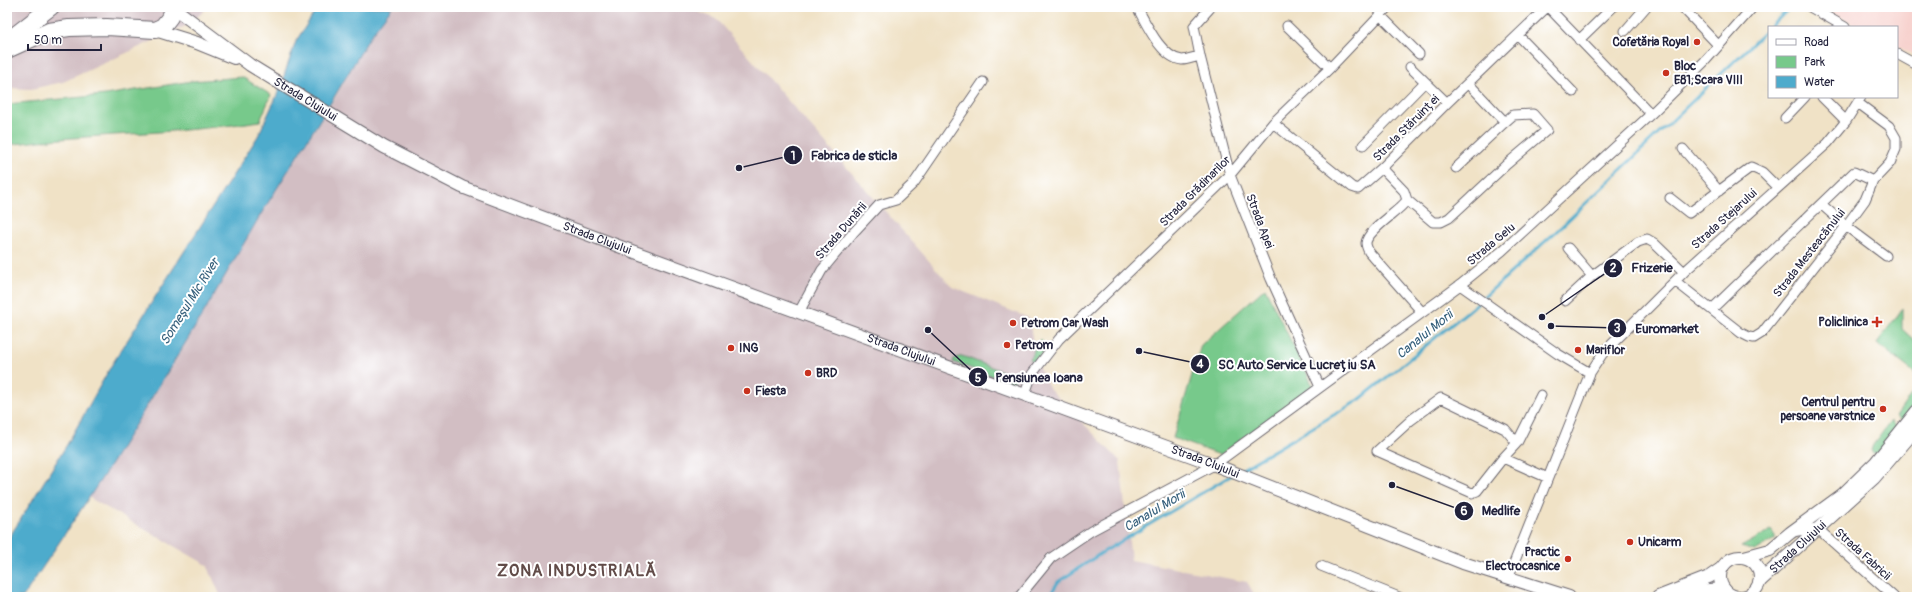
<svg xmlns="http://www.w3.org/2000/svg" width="1924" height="604" font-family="Pangolin,sans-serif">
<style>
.built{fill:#f7d0cc}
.industrial{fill:#d2bec3}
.green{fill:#77c98b;stroke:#4c7663}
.water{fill:#4eabcc;stroke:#386684}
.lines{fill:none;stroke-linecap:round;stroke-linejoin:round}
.stream{stroke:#4eabcc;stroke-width:3}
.street-casing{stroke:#6a656c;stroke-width:11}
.secondary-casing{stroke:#6a656c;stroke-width:14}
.highway-casing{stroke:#6a656c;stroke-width:18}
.street{stroke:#fff;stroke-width:9}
.secondary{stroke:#fff;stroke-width:12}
.highway{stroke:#fff;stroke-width:16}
.poi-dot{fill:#c8321e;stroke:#fff;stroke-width:1.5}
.labels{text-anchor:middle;stroke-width:4;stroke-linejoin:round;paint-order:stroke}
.poi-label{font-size:12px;font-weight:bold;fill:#22223b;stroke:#fff;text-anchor:start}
.street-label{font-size:12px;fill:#22223b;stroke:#fff}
.water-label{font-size:13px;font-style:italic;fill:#36607c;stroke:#fff}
.district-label{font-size:16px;font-weight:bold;letter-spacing:1px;fill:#614b48;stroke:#fff}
.leader{fill:none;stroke:#22223b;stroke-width:1.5}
.callout-dot{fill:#22223b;stroke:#fff;stroke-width:1.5}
.mark-label{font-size:12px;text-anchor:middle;font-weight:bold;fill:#fff}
.callout-label{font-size:13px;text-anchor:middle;font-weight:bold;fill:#22223b;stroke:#fff;stroke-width:4;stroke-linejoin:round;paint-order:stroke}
</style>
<rect width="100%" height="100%" fill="#fff"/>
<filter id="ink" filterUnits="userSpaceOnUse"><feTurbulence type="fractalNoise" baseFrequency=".025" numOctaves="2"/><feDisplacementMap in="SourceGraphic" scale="8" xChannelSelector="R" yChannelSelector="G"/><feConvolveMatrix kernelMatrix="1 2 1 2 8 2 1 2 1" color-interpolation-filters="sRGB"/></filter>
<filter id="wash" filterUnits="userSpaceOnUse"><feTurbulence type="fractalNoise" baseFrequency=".012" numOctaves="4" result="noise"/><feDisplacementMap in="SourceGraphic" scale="16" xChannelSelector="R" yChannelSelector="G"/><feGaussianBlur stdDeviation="0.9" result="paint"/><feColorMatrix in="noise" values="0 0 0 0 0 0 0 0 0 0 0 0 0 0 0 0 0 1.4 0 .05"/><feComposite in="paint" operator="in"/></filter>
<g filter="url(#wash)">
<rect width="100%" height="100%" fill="#f0e2c6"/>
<path class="built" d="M1822,7H1917V57L1897,46V27H1860Z"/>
<path class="industrial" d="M7,7H208L190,24L63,82L31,89L7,88Z
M392,7H687L716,19L952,287L1029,318L1036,362L1050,389L1120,461L1131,560L1247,582L1256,597H221L207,565L88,497L108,469L181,351L261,214L334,99L371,35Z"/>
<path class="green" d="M242,77L271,95L260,121C176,135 91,133 7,145V104L105,95L192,81Z
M1265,288L1313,386L1220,455L1173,438L1201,345Z
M1902,309V329L1917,343V375L1877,343Z
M1040,339L1048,349L1033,362L1030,358Z
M962,356L1010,374L1015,381L1013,383L953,362L954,359Z
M1917,386V406L1906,421L1900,420L1896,416Z
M1891,421L1899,430L1881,453L1873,454L1871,450L1873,445Z
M1771,530L1775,536V539L1755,551L1741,547Z"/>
<path class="water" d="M318,7H392L371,35L333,99L261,214L200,319L108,469L23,597H7V541L68,443L111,366L258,136L278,93L296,41Z"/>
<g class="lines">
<path class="stream" d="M1770,27L1791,7
M1239,471L1359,400L1473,307L1560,228L1769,28
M1049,597L1058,582L1100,554L1232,475"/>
</g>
</g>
<g filter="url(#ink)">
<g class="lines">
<defs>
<path id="street" d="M1137,7C1146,23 1161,58 1182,60C1187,60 1194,57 1200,56
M1211,7L1194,26L1200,56L1230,175L1271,279L1320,387
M1548,7L1651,114
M1682,7L1718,45
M1810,7L1845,27
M1380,15L1419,54
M1287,26L1330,68
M1625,31L1646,7
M1518,35L1573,92
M1579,40L1613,7
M1897,54L1917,65
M1410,67L1447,103
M1822,97L1846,121
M1785,118L1805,97
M1273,123L1352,187L1358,189L1382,168L1447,103L1547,7
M1363,145L1425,82
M1683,149L1719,191
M1382,168L1404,191L1407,200C1399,212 1367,230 1366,243C1366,246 1368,250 1369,252L1422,312
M1456,168L1505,122
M1670,198L1689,213L1751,167L1762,172L1777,187
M1407,200L1433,222H1441L1449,218L1507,164L1547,130L1533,114L1513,115L1505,122L1468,83
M1821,204L1846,226L1886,256
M1568,248L1592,276
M1675,281L1741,333L1749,337L1754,338L1762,333L1846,226L1865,200L1873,181L1890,163L1896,149V138L1889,126L1858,103
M1460,285L1558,354L1590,373
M1565,301L1592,276L1638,242L1647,239L1654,243L1684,272
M1712,309L1854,172L1873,181
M799,312L822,270L853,233L879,205L896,200L914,183L983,82
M1025,394L1032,374L1059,339L1230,175L1273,123L1330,68L1388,7
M1517,443L1541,395
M1503,458L1477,491L1472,493L1377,451L1411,420L1441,398L1505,429L1517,443L1503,458L1548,478
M1792,532L1817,528L1894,597
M1321,566L1399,597
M1508,578L1590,373L1603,353L1684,272L1828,143L1846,121L1861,97
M1019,597L1051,558L1091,531L1214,465L1460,285L1502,251L1651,114L1705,61L1753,7"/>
<g id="secondary">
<path id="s1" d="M174,8L250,65L276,81L384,147L462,187L621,247L1205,461L1463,563L1569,597"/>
<path d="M155,30L197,43L234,58"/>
<path d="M1744,557L1770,550L1790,533L1842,495L1876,462L1917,411"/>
<circle cx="1740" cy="577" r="20"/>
<path id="s2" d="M1759,582L1874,478L1917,428"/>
<path d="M1681,592L1724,589"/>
<path d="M1658,597L1709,577L1722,568"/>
</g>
<path id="highway" d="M7,41L51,7
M7,50L49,31L69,28L107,27L155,30L163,26L170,17L174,7"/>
</defs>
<use href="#street" class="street-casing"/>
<use href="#secondary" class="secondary-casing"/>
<use href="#highway" class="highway-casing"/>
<use href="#street" class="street"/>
<use href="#secondary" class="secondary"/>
<use href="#highway" class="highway"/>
</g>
</g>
<g class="poi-dot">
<circle cx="1697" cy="42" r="4"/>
<circle cx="1666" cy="73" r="4"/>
<path d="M1875 316h4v4h4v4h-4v4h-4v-4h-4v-4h4z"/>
<circle cx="1013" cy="323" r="4"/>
<circle cx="1007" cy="345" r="4"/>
<circle cx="731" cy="348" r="4"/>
<circle cx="1578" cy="350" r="4"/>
<circle cx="808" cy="373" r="4"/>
<circle cx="747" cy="391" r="4"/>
<circle cx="1883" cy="409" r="4"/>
<circle cx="1630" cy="542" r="4"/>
<circle cx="1568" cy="559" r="4"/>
</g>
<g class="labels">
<g class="poi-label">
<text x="1689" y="46" text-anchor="end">Cofetăria Royal</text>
<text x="1674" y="70">Bloc<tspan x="1674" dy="14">E81;Scara VIII</tspan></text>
<text x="1868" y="326" text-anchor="end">Policlinica</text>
<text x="1021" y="327">Petrom Car Wash</text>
<text x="1015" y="349">Petrom</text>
<text x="739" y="352">ING</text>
<text x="1586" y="354">Mariflor</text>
<text x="816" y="377">BRD</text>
<text x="755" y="395">Fiesta</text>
<text x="1875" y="406" text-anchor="end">Centrul pentru<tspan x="1875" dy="14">persoane varstnice</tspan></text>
<text x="1638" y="546">Unicarm</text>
<text x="1560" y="556" text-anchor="end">Practic<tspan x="1560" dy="14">Electrocasnice</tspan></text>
</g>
<g class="street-label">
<text dy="4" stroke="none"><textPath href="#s1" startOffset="160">Strada Clujului</textPath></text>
<text transform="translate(1406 128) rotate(-45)" y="4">Strada Stăruinței</text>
<text transform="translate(1195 191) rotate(-45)" y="4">Strada Grădinarilor</text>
<text transform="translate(1724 219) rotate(-42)" y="4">Strada Stejarului</text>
<text transform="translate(1260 221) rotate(69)" y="4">Strada Apei</text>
<text transform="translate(841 231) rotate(-49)" y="4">Strada Dunării</text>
<text dy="4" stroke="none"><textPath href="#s1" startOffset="484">Strada Clujului</textPath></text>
<text transform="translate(1491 244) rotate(-40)" y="4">Strada Gelu</text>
<text transform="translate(1809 253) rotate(-52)" y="4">Strada Mesteacănului</text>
<text dy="4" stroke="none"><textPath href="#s1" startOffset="808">Strada Clujului</textPath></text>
<text dy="4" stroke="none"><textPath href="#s1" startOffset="1132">Strada Clujului</textPath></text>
<text dy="4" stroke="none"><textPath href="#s2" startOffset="52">Strada Clujului</textPath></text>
<text transform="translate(1863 554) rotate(42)" y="4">Strada Fabricii</text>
</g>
<g class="water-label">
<text transform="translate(189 301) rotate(-58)" y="5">Someşul Mic River</text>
<text transform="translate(1424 334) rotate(-39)" y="5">Canalul Morii</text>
<text transform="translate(1154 510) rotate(-31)" y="5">Canalul Morii</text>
</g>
<g class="district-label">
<text x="577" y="576">ZONA INDUSTRIALĂ</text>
</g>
</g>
<path class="leader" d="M739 168L793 155M1542 317L1613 268M1551 326L1617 328M1139 351L1200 364M928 330L978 377M1392 485L1464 511"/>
<g class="callout-dot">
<circle cx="739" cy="168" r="4"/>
<circle cx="1542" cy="317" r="4"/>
<circle cx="1551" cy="326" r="4"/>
<circle cx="1139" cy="351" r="4"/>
<circle cx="928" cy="330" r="4"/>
<circle cx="1392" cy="485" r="4"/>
<circle cx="793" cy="155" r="10"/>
<circle cx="1613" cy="268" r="10"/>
<circle cx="1617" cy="328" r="10"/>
<circle cx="1200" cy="364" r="10"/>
<circle cx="978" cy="377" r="10"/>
<circle cx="1464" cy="511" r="10"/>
</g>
<g class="mark-label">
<text x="793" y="160">1</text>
<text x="1613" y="272">2</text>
<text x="1617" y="332">3</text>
<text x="1200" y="368">4</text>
<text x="978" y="382">5</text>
<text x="1464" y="515">6</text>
</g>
<g class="callout-label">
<text x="854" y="160">Fabrica de sticla</text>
<text x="1652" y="272">Frizerie</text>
<text x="1667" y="333">Euromarket</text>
<text x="1297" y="369">SC Auto Service Lucrețiu SA</text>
<text x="1039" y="382">Pensiunea Ioana</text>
<text x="1501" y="515">Medlife</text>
</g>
<rect width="1924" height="604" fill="none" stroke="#fff" stroke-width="24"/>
<rect x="1768" y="26" width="130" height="72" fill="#ffffff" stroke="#a7a7b1"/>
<rect x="1776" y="39" width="20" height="6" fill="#ffffff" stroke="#a7a7b1"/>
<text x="1804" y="46" font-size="12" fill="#22223b">Road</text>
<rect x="1776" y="56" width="20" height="12" fill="#77c98b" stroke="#a7a7b1"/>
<text x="1804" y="66" font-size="12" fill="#22223b">Park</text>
<rect x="1776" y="76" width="20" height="12" fill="#4eabcc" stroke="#a7a7b1"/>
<text x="1804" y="86" font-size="12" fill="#22223b">Water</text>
<path d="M28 44v6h73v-6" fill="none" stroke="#22223b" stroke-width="2"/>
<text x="34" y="44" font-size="12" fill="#22223b" stroke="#ffffff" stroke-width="3" paint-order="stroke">50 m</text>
</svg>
